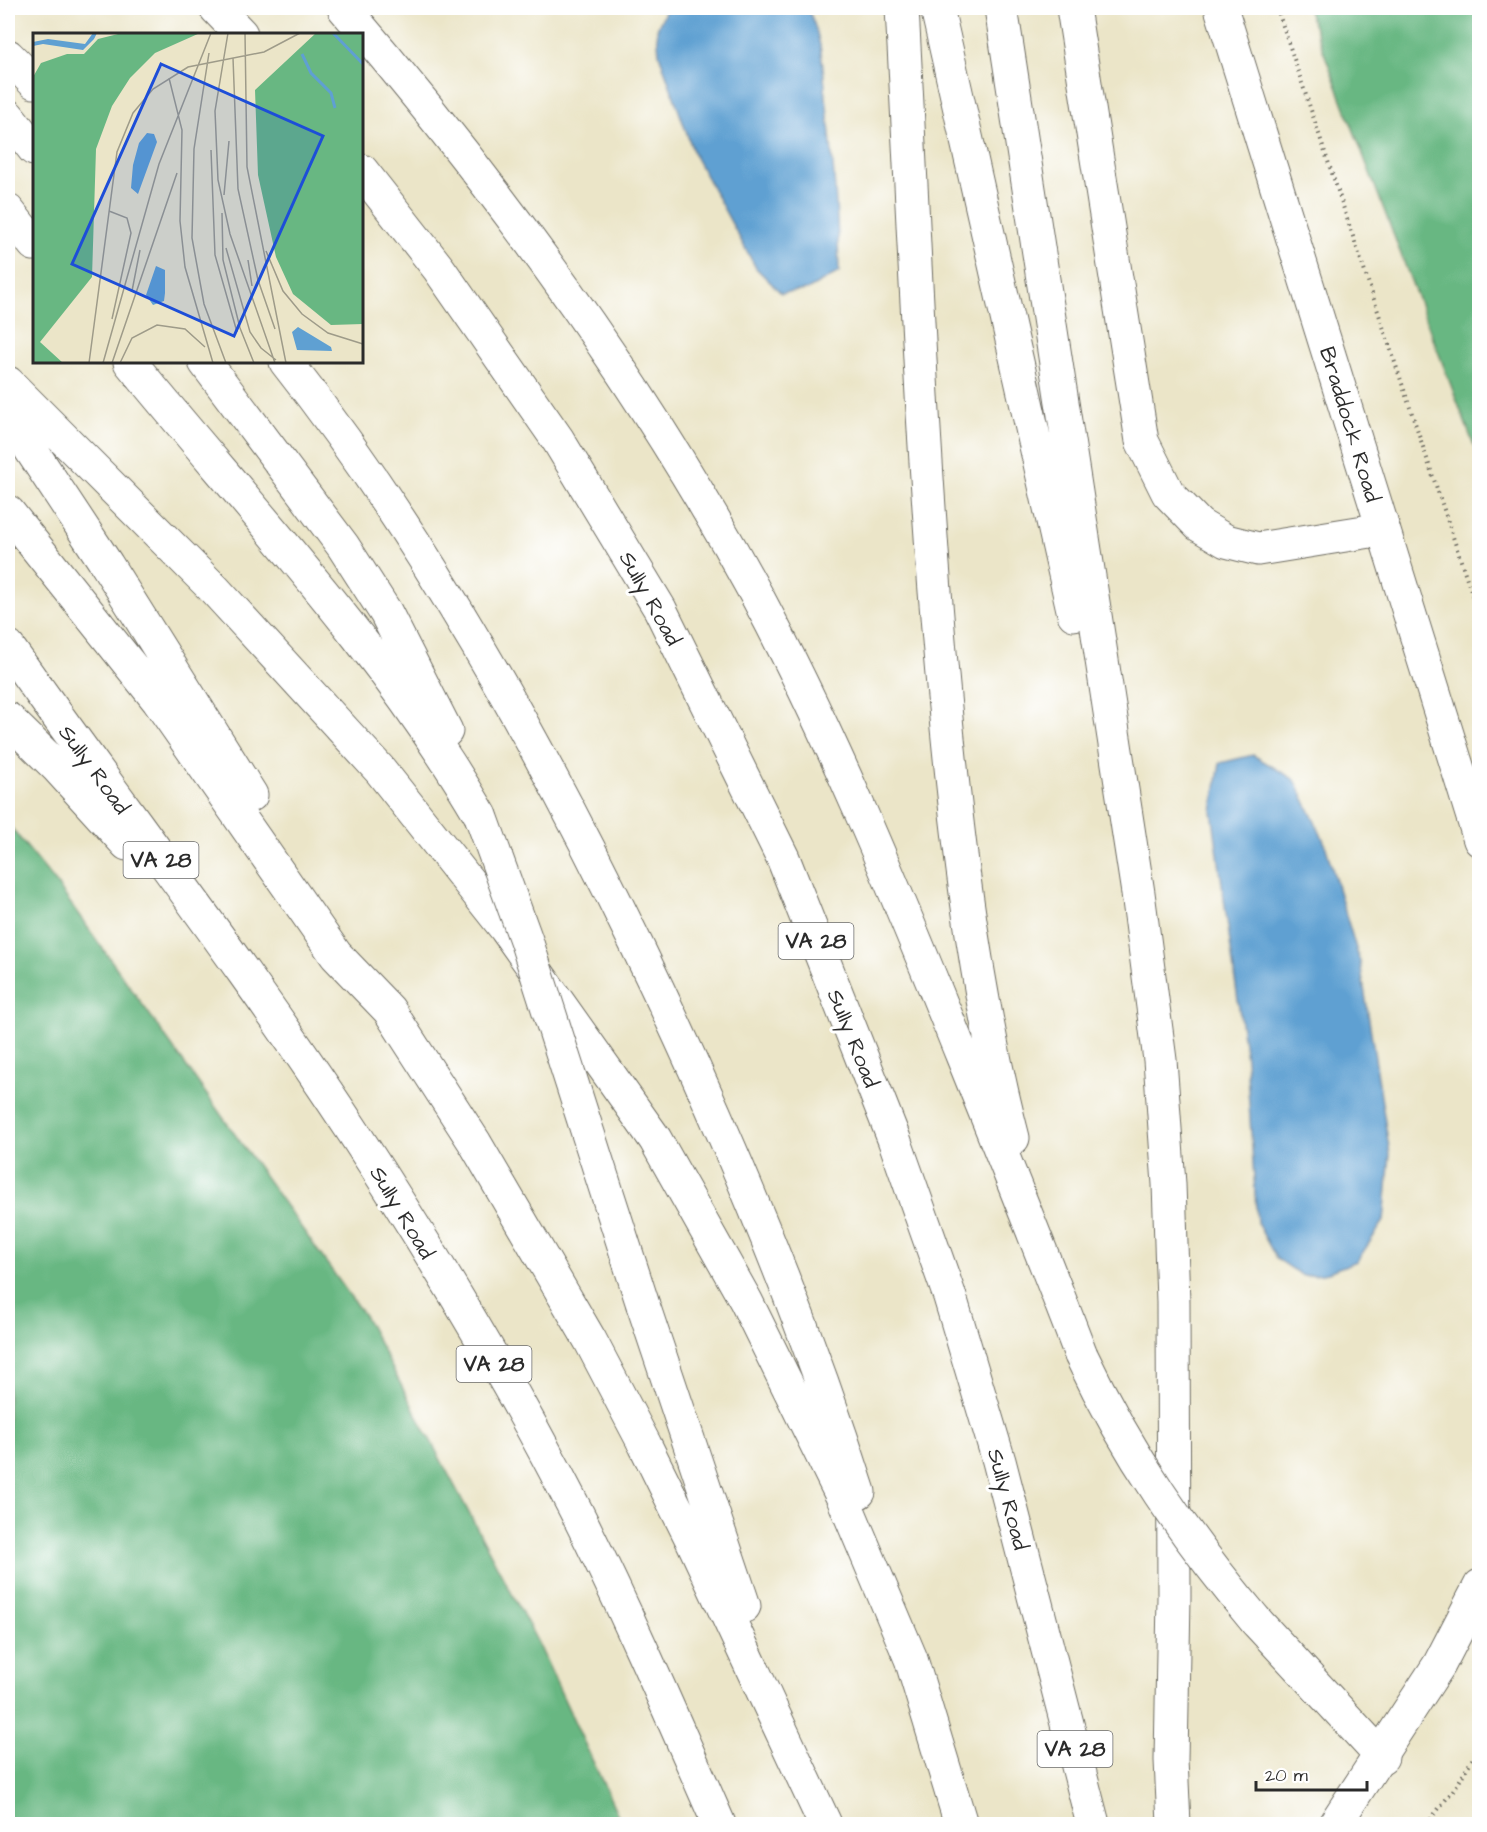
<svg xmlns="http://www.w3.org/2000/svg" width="1487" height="1832" font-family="'Architects Daughter',sans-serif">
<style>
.forest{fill:#68b782;stroke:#4a7156;stroke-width:1.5}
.water{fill:#5fa0d2;stroke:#45667e;stroke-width:1.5}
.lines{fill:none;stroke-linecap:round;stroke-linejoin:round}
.major-casing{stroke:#6e6c62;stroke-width:35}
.highway-casing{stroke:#6e6c62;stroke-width:35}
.path{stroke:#6e6c62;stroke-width:4;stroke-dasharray:1.5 4.5;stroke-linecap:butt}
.major{stroke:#fff;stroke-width:33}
.highway{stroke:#fff;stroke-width:33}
.highway-bridge-casing{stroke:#6e6c62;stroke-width:35;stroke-linecap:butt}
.highway-bridge{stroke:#fff;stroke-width:33}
.labels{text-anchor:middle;stroke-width:6;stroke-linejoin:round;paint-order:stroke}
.shield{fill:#fff;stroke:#6b6b6b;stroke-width:1.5}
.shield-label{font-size:21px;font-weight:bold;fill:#2b2b2b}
.street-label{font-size:22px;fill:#2b2b2b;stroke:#fff}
.inset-river{fill:none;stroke:#5fa0d2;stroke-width:3}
.inset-road{fill:none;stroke:#9e9b89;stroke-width:1.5}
.view{fill:#1d4ed8;fill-opacity:0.15;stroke:#1d4ed8;stroke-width:3}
.inset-edge{fill:none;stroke:#2b2b2b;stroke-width:3}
</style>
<rect width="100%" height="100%" fill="#fff"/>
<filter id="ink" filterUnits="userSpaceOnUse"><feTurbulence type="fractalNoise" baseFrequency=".0167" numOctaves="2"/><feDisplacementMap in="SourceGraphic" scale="12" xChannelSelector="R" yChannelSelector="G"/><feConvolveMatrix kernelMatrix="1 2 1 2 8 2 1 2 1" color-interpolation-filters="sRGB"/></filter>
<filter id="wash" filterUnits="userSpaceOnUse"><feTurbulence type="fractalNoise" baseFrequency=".008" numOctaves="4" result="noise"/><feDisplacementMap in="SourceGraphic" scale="24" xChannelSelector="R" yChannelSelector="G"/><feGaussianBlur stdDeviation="1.35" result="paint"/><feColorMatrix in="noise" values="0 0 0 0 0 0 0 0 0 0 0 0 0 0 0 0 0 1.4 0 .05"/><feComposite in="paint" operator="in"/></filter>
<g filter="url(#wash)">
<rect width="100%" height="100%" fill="#ebe5c8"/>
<path class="forest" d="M1307,8H1479V460L1476,451Z
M8,824L56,883L365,1317L538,1643L622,1824H8Z"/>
<path class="water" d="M667,8H807C822,34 823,68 826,97C833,157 838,212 839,272L807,290L781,293L756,268L694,154L659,54L657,29Z
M1253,755L1295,780L1324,841L1360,962L1390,1154L1384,1221L1357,1261L1323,1274L1303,1276L1276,1258L1257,1223L1246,1059L1212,811L1220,763Z"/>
</g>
<g filter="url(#ink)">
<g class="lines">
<defs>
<path id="major" d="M1221,8L1480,840
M1335,1824L1439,1665L1480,1586"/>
<path id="highway" d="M216,8L241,34
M344,8C501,191 643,385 758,598C831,735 891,880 949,1023C994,1134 1039,1244 1081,1355
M902,8C914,230 922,453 942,675C956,830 974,987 1013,1138
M937,8L1074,614
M1001,8L1138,893L1160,1060L1169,1184L1173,1302L1174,1597L1171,1760L1174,1824
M1073,8L1142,441L1168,493L1199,525L1226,541L1258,549L1383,529
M8,56L34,82
M8,116L34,149
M362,171L439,269L558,440L660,609L783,858L894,1139L950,1297L999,1461L1093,1824
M8,211L34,244
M130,362C251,510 384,650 481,816
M205,362L343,546L386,613L446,731
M286,362C425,538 540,746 638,948C723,1124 800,1306 859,1492
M8,383L215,590L380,770L506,929L655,1139L746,1301L843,1498L911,1659L961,1824
M8,415L107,565L251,795
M8,512L158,700L336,955L389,1010L475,1143L590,1340L645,1445L693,1542L825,1824
M8,647C123,809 245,967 354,1133C433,1254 509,1380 575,1509C627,1612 673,1719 719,1824
M8,719L57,767L127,844
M643,1305L744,1606
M1256,1621L1382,1757"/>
</defs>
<use href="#major" class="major-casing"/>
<use href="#highway" class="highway-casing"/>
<path class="path" d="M1277,8L1480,618
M1427,1824L1457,1785L1480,1746"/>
<use href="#major" class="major"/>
<use href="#highway" class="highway"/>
<defs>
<path id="highway-bridge" d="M481,816L526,940L643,1305
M1081,1355C1127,1453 1186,1538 1256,1621"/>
</defs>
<use href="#highway-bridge" class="highway-bridge-casing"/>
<use href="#highway-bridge" class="highway-bridge"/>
</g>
</g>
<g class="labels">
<g class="shield">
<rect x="123.5" y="842" width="75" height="36" rx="4.5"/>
<rect x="778.5" y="923" width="75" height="36" rx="4.5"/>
<rect x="456.5" y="1346" width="75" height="36" rx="4.5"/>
<rect x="1037.5" y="1731" width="75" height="36" rx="4.5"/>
</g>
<g class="shield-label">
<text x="161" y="867">VA 28</text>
<text x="816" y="948">VA 28</text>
<text x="494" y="1371">VA 28</text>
<text x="1075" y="1756">VA 28</text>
</g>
<g class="street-label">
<text transform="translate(1351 424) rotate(73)" y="8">Braddock Road</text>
<text transform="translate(651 598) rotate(61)" y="8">Sully Road</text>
<text transform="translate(95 769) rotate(54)" y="8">Sully Road</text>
<text transform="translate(854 1038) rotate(68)" y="8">Sully Road</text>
<text transform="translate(403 1212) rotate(59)" y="8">Sully Road</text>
<text transform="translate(1009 1499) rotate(75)" y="8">Sully Road</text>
</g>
</g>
<g transform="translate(33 33)">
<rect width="330" height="330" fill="#ebe5c8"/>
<path d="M89,0H167L122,20L97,45L79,73L63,116L59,244L7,309L30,330H0V44L8,30L34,21H51L65,6ZM283,0H330V291L298,292L260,261L243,224L225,142L222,57Z" fill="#68b782"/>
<path d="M60,0H64L61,6L50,17L10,11L0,13V9L15,6L52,11ZM114,100L121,101L124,109L105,161L98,155L100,132L106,110ZM123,233L132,237V260L131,268L120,272L113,262ZM265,294L298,314L299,318L264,317L259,299Z" fill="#5fa0d2"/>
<path class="inset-river" d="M300,0L330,31M269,21L278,40L298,60L302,75"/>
<path class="inset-road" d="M195,0L182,78L185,147L197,201L242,330M212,0L214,134L253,330M176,20L161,116L159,205L171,271L193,330M200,25L205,156L225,247L242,296M136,45L149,97L147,188L152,234L180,330M178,117L182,222L204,299M191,162L196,108M76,178L94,185L98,200L79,286M189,180L190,227L207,295L221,330M193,215L217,299L228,315L243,327M233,218L250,258L269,281L295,300L330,311M215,227L219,253M99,258L107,217M56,330L84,119L100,80L120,56L155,34L231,19L267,0M70,330L126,131L178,0M79,330L144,140M87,330L99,305L124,292L152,296L172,314"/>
<path class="view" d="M128,31L290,103L201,303L39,231Z"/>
<rect width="330" height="330" class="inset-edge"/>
</g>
<rect width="1487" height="1832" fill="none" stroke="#fff" stroke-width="30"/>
<path d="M1256 1781v9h111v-9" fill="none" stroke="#2b2b2b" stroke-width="3"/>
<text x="1265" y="1781" font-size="18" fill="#2b2b2b" stroke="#ffffff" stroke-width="4.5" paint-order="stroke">20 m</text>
</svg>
